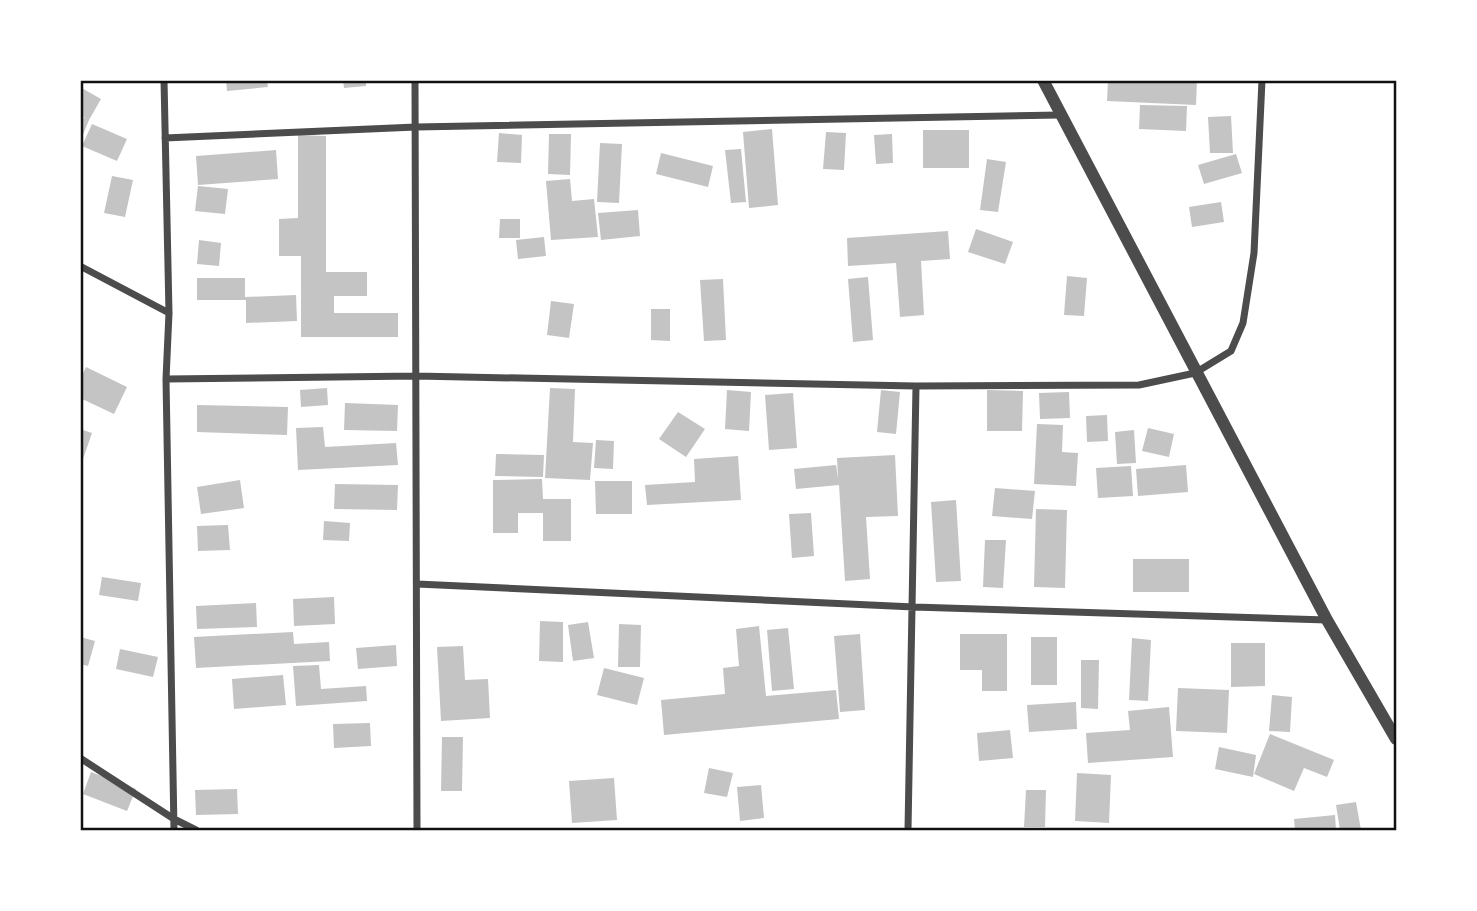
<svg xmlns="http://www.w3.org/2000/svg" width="1477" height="911" font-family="'Nunito Sans',sans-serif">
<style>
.building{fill:#c4c4c4}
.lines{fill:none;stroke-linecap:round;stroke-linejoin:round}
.minor{stroke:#4c4c4c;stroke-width:7}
.tertiary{stroke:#4c4c4c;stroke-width:12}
.neatline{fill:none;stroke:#111;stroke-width:2.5}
</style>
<rect width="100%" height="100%" fill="#fff"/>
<path class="building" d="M226,80H267L268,87L227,91Z
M343,80H366V86L344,88Z
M1108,80H1197L1196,105L1107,101Z
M80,87L101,99L89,120L80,142V116L87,119L80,115Z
M1140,105L1187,106L1186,131L1139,129Z
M1231,116L1233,153H1210L1208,117Z
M92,124L127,139L117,161L82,146Z
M772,129L778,205L749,208L743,132Z
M923,130H969V168H923Z
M826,132L846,133L844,170L823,169Z
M499,133L522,135L521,163L497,162Z
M549,134H571L570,175L548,174Z
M892,134L893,163L876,164L874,135Z
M298,135L326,136V272H367V296H334V313H398V337H301V256H279V219L298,218Z
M600,143L622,144L619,203L597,202Z
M741,149L746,202L731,203L725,150Z
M276,150L278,179L198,185L196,156Z
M661,153L713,166L708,187L656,174Z
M1236,154L1242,173L1204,184L1198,165Z
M987,159L1006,162L998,212L980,210Z
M112,176L133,180L125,217L104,213Z
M570,179L572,201L594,199L598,237L551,240L546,181Z
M198,186L228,189L225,214L195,211Z
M1221,202L1224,222L1192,227L1189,207Z
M638,210L640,236L601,240L598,213Z
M500,219H520V238H499Z
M976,229L1013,242L1005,264L968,252Z
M948,231L950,259L921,261L924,315L900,317L896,263L848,266L847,238Z
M544,237L546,256L518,259L516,240Z
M199,240L221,243L219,266L197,264Z
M1067,276L1087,278L1084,316L1064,315Z
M868,277L873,340L853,342L848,279Z
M197,278H245V297L296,295L297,321L246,323V300H197Z
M723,279L726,340L704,341L700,280Z
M551,301L574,304L569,338L547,335Z
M651,309H670V341L651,340Z
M86,367L127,387L114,414L80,398V380Z
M327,388L328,405L301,407L300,390Z
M550,388L575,389L573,442L593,443L590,480L545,478Z
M727,390L751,392L749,431L725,429Z
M881,390L900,392L896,434L877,432Z
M987,390L1023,391L1022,431H987Z
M1069,392L1070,418L1040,419L1039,393Z
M793,393L797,448L769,450L765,395Z
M345,403L398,405L397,431L344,430Z
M197,405L288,407L287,435L197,432Z
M678,412L705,429L686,457L659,439Z
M1107,415L1108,441L1087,442L1086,416Z
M1037,424L1063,425L1062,452L1078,453L1076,486L1034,484Z
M323,427L325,447L396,443L398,465L298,470L296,428Z
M1148,428L1174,434L1169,457L1142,451Z
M80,429L92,433L83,459L80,458Z
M1134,430L1136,463L1117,464L1115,432Z
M596,440L614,441L613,469L594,468Z
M496,454L544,455L543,477L495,476Z
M895,455L898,516L866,517L870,579L845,581L839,485L796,489L794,469L836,465L838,479L837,458Z
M738,456L741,500L647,505L645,485L695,482L694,459Z
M1186,465L1188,492L1138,496L1136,469Z
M1131,466L1133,496L1098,498L1096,468Z
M542,479L543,499H571V541H543V513H518V533H493V480Z
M240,480L244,508L201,514L197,487Z
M595,481H632V514H596Z
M335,484L398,485L397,510L334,509Z
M995,488L1035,491L1032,519L992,516Z
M956,500L961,581L936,582L931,502Z
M1036,509L1067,510L1065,588L1034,587Z
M811,513L814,556L792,558L789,514Z
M324,521L350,523L349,541L323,540Z
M228,525L230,550L198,551L197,526Z
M985,540H1006L1003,588L983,587Z
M1133,559H1189V592H1133Z
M102,577L141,583L138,601L99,595Z
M334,597L335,624L294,626L293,599Z
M256,603L257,627L197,629L196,606Z
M540,621L563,622V662L539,661Z
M588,622L594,658L573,661L568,625Z
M619,624L641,625L640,667H618Z
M759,626L766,696L836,690L839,719L664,735L661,700L725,694L723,668L739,666L736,629Z
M788,628L794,689L772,691L767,630Z
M293,632L294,644L329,642L330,661L196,668L194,637Z
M860,634L865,710L840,712L834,636Z
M960,634H1007V691H982V670H960Z
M80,637L95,641L88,666L80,664Z
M1031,637H1057V685H1031Z
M1132,638L1151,640L1148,701L1129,700Z
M1231,643H1265V686L1231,687Z
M396,645L397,666L358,669L356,648Z
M463,646L465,680L488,679L490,718L441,721L437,647Z
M120,649L158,657L153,677L116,669Z
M1081,660H1099L1098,709L1081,708Z
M319,665L321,689L366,686L367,701L296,706L293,666Z
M604,668L644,678L637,705L597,695Z
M283,675L286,705L234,709L232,679Z
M1178,688L1229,690L1227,733L1176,731Z
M1272,695L1292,697L1290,732L1269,731Z
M1076,702L1077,729L1029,732L1027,705Z
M1169,707L1173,757L1088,763L1086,733L1130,730L1128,711Z
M370,723L371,746L334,748L333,724Z
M1010,730L1013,758L979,761L977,733Z
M1270,734L1334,760L1327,777L1304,768L1294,791L1254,774Z
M442,737H463L462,791H441Z
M1219,747L1256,755L1253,777L1215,769Z
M709,768L733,773L727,797L704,793Z
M91,772L136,789L127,811L83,794Z
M1077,773L1111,775L1109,823L1075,821Z
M614,778L617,820L572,823L569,781Z
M761,785L764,818L740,821L737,787Z
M237,789L238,814L196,815L195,790Z
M1026,790H1046L1045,827H1024Z
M1356,802L1361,830H1340L1336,805Z
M1335,815L1336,830H1295L1294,819Z"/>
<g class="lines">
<path class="minor" d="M164,80L169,313L166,379L174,830
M415,80L417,830
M165,138L416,127L1060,115
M80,266L169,313
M166,379L416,376L916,386L1139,385L1195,373L1231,351L1243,323L1254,253L1262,80
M417,584L914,607L1327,620
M80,758L174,819L196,830
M908,830L916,386"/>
<path class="tertiary" d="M1043,80L1327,620L1396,739"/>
</g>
<rect width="1477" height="911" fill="none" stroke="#ffffff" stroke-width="164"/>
<rect x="82" y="82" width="1313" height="747" class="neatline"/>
</svg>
